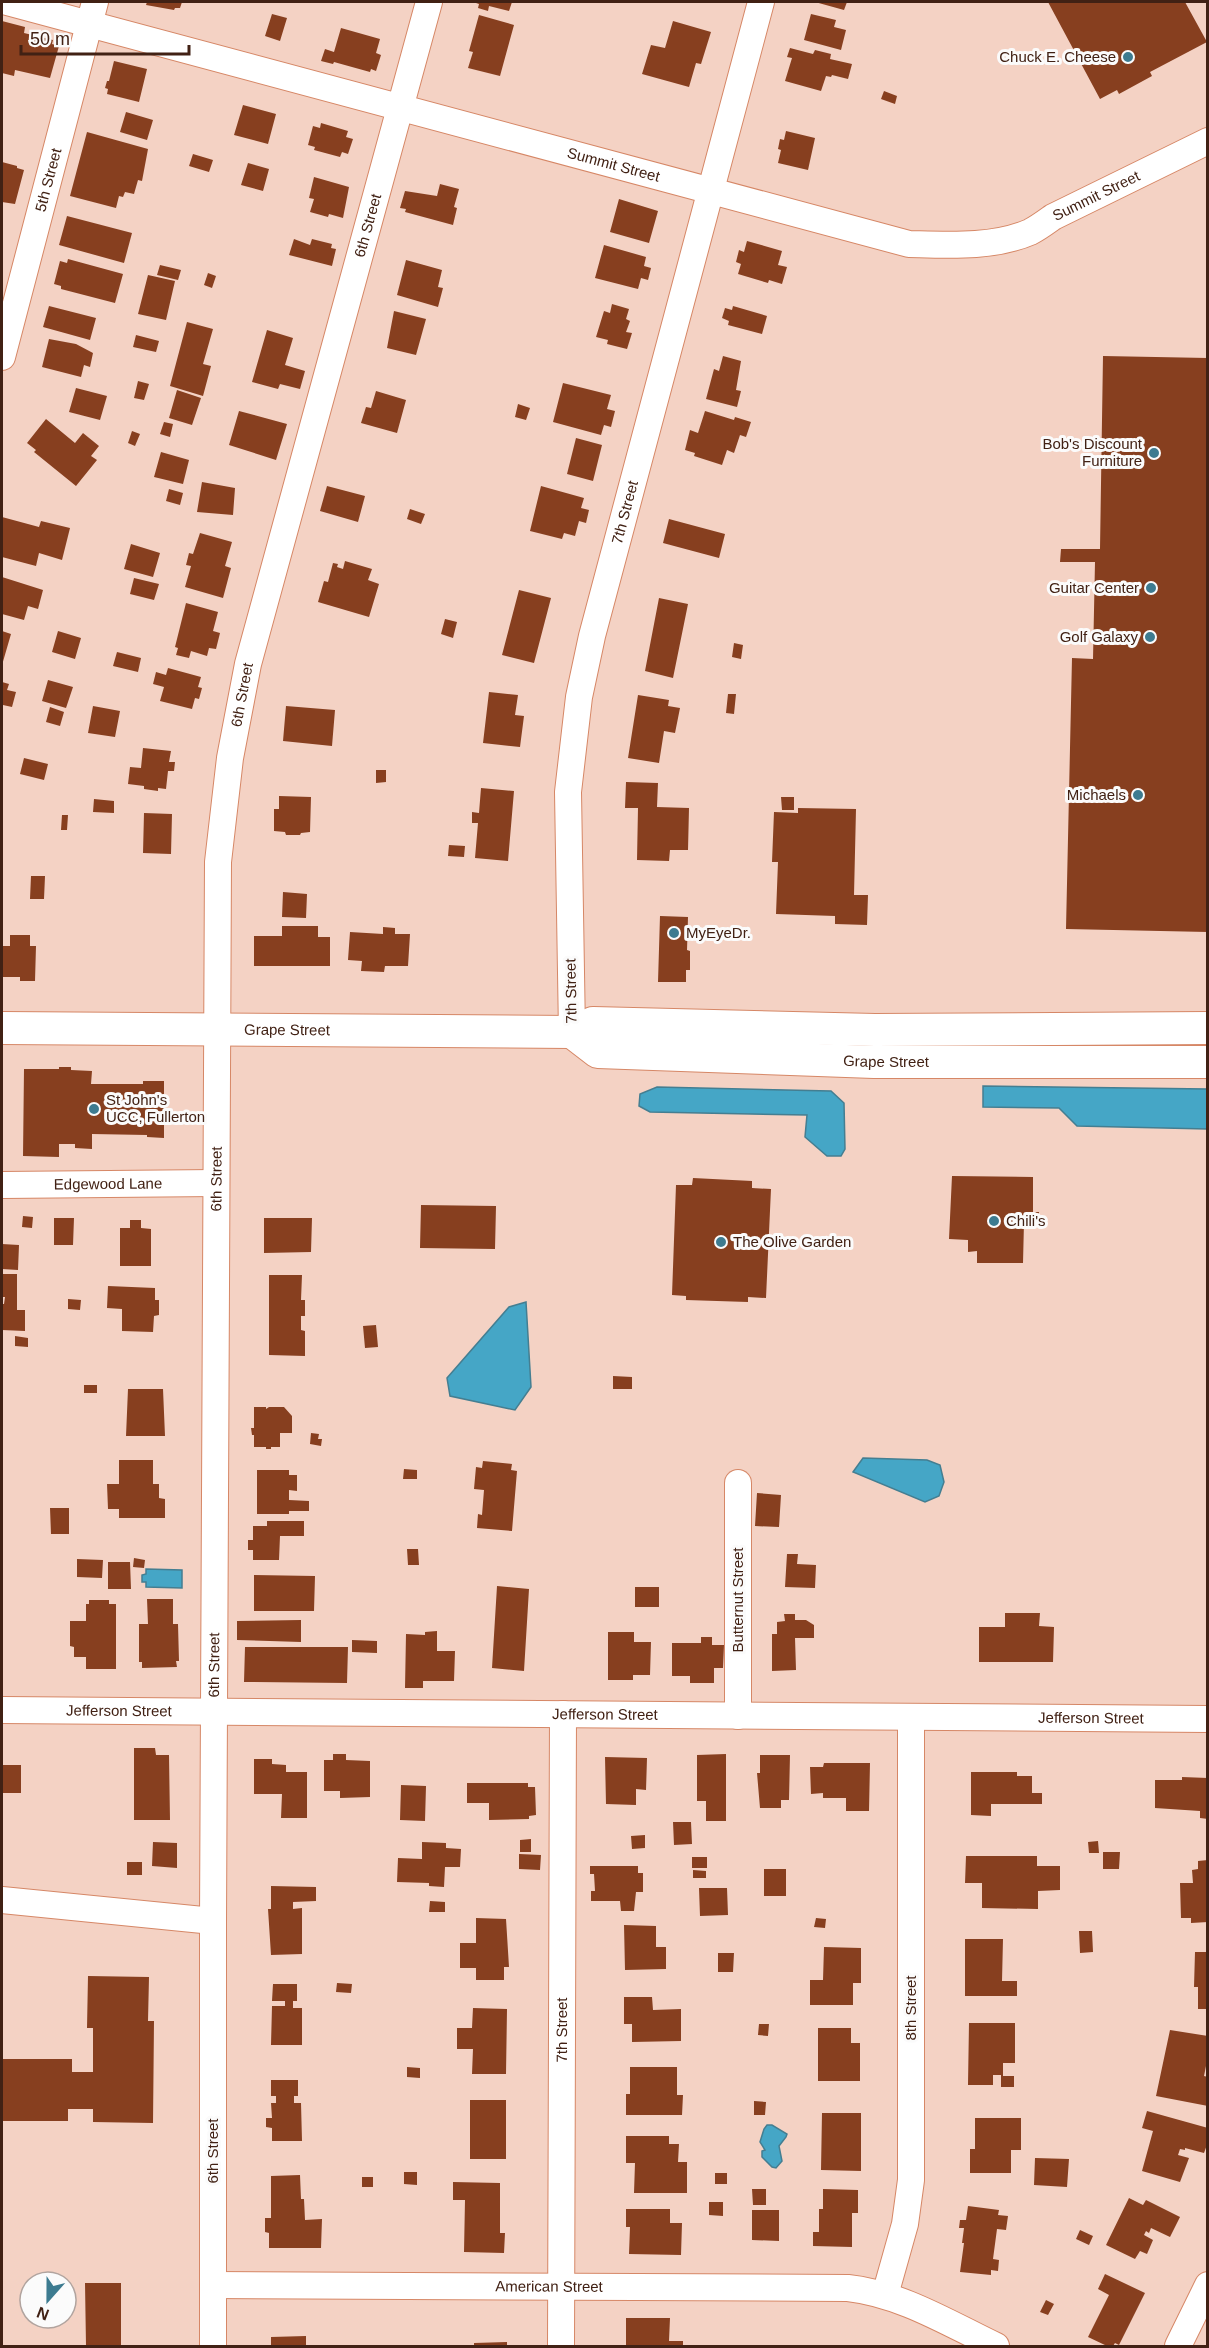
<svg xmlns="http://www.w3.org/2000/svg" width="1209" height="2348" font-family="Helvetica,sans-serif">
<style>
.water{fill:#45a6c6;stroke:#447e91;stroke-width:1.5}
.building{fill:#873f1f}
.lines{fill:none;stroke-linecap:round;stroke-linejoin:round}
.minor-casing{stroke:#d68766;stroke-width:28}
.major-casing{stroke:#d68766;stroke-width:34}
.minor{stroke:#fff;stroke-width:26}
.major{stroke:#fff;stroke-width:32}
.poi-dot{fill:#3d7b90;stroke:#fbfbfb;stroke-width:2}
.labels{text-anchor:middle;stroke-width:6;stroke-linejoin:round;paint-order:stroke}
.poi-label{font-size:15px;fill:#412114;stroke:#fbfbfb;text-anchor:end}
.street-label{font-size:15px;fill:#412114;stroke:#fbfbfb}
</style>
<rect width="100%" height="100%" fill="#f4d2c4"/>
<path class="water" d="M983,1086L1207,1089V1129L1077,1126L1059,1108L983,1107Z
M657,1087L831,1091L844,1103L845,1149L841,1156H827L805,1137L807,1115L650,1112L639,1106L640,1094Z
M526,1302L531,1387L515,1410L450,1396L447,1378L509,1307Z
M863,1458L927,1460L940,1465L944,1482L939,1496L925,1502L853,1472Z
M146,1569L182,1570V1588L146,1587V1582H142V1575L146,1574Z
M767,2125H772L787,2134L786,2137L779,2146L782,2161L776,2168L772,2167L762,2157V2151L765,2150L760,2142L764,2129Z"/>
<path class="building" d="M147,2H182L180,8H175L174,10L146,5Z
M473,2H512L509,11L489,6L488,11L478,8L479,4Z
M815,2H847L844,10Z
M1048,2H1185L1207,42L1150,72L1152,76L1119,94L1117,90L1100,99Z
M272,14L287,18L280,41L265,36Z
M811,14L836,20L834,27L846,30L841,50L804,40Z
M479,15L514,25L500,76L468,68L473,52L469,51Z
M2,21L25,27L24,33L53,40L52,44L59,46L50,78L15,70L14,76L2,73Z
M673,21L711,32L701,64L696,63L689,87L642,74L651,45L665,48Z
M341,28L380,39L376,53L381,55L376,71L371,69L370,72L334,62L333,64L321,61L325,49L334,52Z
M790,48L813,54L815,50L831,54L830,59L852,64L848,79L832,75L831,77L826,76L821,91L785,81L792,58L787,57Z
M114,61L147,69L139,102L107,94L108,89L105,88L107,81H109Z
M884,91L897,96L895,104L881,99Z
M243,105L276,114L268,144L234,135Z
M126,112L153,120L147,140L120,132Z
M321,123L348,131L346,137L353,139L348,154L342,152L340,157L314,150L315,147L308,145L313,126L320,128Z
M786,131L815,138L808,170L778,163L781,150L778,149L780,139L784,140Z
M87,132L148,149L142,181L138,180L134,194L125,192L123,197L119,196L116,208L70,196Z
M193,154L213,160L209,172L189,166Z
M2,162L17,166V168L24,170L15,204L2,202Z
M248,163L269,169L263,191L241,185Z
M314,177L349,187L343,218L329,214L328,217L310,212L314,199L309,198Z
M440,184L459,189L454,207L457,208L453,225L405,212L406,209L400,208L405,191L437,196Z
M619,199L658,211L649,243L610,232Z
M67,216L132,233L124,263L59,245Z
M294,239L310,245L312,239L332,244L331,248L336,249L332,266L289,255Z
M747,241L782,251L778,265L787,267L782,284L769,280L768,283L738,274L741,264L736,262L739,250L744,252Z
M604,245L646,257L644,266L651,268L648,280L641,278L638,289L595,278Z
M68,259L123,274L115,303L61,289V286L54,284L60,261L67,263Z
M406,260L442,270L438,287L443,288L438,307L397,295Z
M160,265L181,270L178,280L157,275Z
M208,273L216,276L212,288L204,285Z
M148,275L175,281L166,320L138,314Z
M612,304L629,309L626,319L630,321L626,332L632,333L627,349L607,344L608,340L596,337L604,311L610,313Z
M49,306L96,318L90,340L43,327Z
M733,306L767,316L762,334L728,325L729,321L722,318L725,308L732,310Z
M394,311L426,319L416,355L387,348Z
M187,322L213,329L203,364L211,366L203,396L170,386Z
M267,330L293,338L285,365L305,371L300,389L280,384L278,389L252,382Z
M136,335L159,341L156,352L133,347Z
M49,339L76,344L93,353L90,367L84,365L81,377L42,367Z
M723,356L741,361L736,390L741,391L737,407L706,399L714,369L719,371Z
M1103,356L1208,358V932L1066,929L1072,658L1093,659L1095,562H1060L1061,549H1100Z
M138,381L149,384L144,400L134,398Z
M563,383L611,395L607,409L615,411L611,427L604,425L601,435L553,422Z
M76,388L107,396L100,420L69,412Z
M177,390L201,398L192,425L169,418Z
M376,391L406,400L397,433L361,423L366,407L371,408Z
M518,404L530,408L526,420L515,417Z
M239,411L287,424L276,460L229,445Z
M705,411L734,420L735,417L751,422L746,437L740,435L734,453L727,450L722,465L694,456L695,453L685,450L690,430L698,433Z
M46,419L75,443L83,433L99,446L91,456L97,460L76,486L34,452L36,450L27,443Z
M164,422L173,424L170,437L160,434Z
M132,431L140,434L135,446L128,443Z
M576,438L602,445L593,481L567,474Z
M161,452L189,460L183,484L154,477Z
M202,482L235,488L233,515L197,512Z
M327,486L365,496L358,522L320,511Z
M541,486L584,498L581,508L589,510L586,523L579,521L575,536L564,533L562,539L530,531Z
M169,489L183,493L180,505L166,501Z
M410,509L425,514L421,524L407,519Z
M2,517L39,527L41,521L70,528L62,560L39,553L36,566L2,557Z
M669,519L725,534L719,558L663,543Z
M200,533L232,542L225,566L231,568L223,598L185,587L191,566L186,565L189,553L193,554Z
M131,544L160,553L153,577L124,569Z
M345,561L372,569L368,580L379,584L369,617L318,602L324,581L328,582L333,563L338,564L337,567L343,569Z
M2,577L43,590L38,609L28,606L24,620L2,614Z
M134,578L159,584L154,600L130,594Z
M519,590L551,598L534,663L502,655Z
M659,598L688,604L673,678L645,671Z
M186,603L218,612L213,631L220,633L216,649L209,648L207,656L191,651L189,658L176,655L178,648L175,647Z
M445,619L457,622L453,638L441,634Z
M2,631L11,634L2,665Z
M58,631L81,638L75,659L52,652Z
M734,643L743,645L741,659L732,657Z
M117,652L141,658L138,672L113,666Z
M168,668L201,677L198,687L202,688L199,699L195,698L192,709L160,701L164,687L153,684L156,672L166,675Z
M48,680L73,687L66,708L42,701Z
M2,682L9,684L7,690L16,692L12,707L3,705L2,709Z
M489,692L518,695L515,715L524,716L520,747L483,743Z
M728,694H736L734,714L726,713Z
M638,695L669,700L668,706L680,708L675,733L664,731L659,763L628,758Z
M93,706L120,711L115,737L88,733Z
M286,706L335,710L332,746L283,741Z
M50,707L64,712L60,726L46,722Z
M143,748L171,751L169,762H175L174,771H168L166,789L158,788V791L144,789V786L128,784L130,767L141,768Z
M24,758L48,764L44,780L20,774Z
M376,770H386V782L376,783Z
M626,782L658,783L657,807L689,808L688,850H670L669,861L637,860L638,808H625Z
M481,788L514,791L508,861L475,858L478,823H472V812L479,813Z
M279,796L311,797L310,832L301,833L300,835H286L285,832L274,831V809H279Z
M781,797H794V810H782Z
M94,799L114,801V813L93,812Z
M798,808L856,809L854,895H868L867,925L835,924V916L776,914L778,862H772L774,812L798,813Z
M144,813L172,814L171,854L143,853Z
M62,815H68L67,830H61Z
M449,845L465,846L464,857L448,856Z
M31,876H45L44,899H30Z
M283,892L307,894L306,918L282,917Z
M660,916L688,917L687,950L690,951V970H686V982H658Z
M282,926H318V937H330V966H254V936H282Z
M383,927L395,928V934H410L408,966H385L384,972L361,971L362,961L348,960L350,932L383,934Z
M10,935H30V946H36L35,981H20V977H2V946H10Z
M59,1067H71V1070L92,1071L91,1084H143V1081H164V1138L147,1137V1135L92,1134V1149L75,1148V1144H59V1157L23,1156L24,1069H59Z
M952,1176L1033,1177V1212H1039V1222H1024L1023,1263H977V1251L968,1252V1240L949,1239Z
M693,1178L752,1181V1188L771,1189L766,1298L748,1297V1302L686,1300V1296L672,1295L676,1185H692Z
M421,1205L496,1206L495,1249L420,1248Z
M23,1216L33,1217L32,1228L22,1227Z
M54,1218H74L73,1245H54Z
M264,1218H312L311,1252L264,1253Z
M130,1220H141V1228L151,1229V1266H120V1228H130Z
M2,1244L19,1245L18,1270L2,1269Z
M2,1274H17V1310H25V1331L2,1330V1304H4L5,1297H2Z
M269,1275H302L301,1300H305V1316H301V1330L305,1331V1356L269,1355Z
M108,1286L155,1288V1300H159V1315L154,1316L153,1332L122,1331V1309L107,1308Z
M68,1299L81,1300L80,1310L68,1309Z
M376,1325L378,1347L365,1348L363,1326Z
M15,1336L28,1338V1347L15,1346Z
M613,1376L632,1377V1389H613Z
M84,1385H97V1393H84Z
M128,1389H163L165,1436H126Z
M254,1407H266V1409L269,1407H284L292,1416V1433H280V1447H271V1449H266V1447H254V1435H252L251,1428H254Z
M311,1433L319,1434L318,1439H322L321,1446L310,1444Z
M119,1460H153V1484H159V1498L165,1499V1518H119V1509H108L107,1484H119Z
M483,1461L512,1464L511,1470L517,1471L512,1531L477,1528L478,1514L482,1515L484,1490L474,1489L476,1467L482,1468Z
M404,1469L417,1470V1479H403Z
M257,1470H289V1475H297V1491L289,1490V1500L309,1501V1511H289V1514H257Z
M757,1493L781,1495L779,1527L755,1526Z
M50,1508H69V1534H51Z
M267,1521H304V1536H280L279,1560H253V1550H248V1540H253V1526H267Z
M407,1549H418L419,1565H408Z
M787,1554H798L797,1564L816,1565L815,1588L785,1587Z
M134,1558L145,1560L144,1568L133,1567Z
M77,1559L103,1560L102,1578L77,1577Z
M108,1562H130L131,1589H108Z
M254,1575L315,1576L314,1611H254Z
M497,1586L529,1589L524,1671L492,1668Z
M635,1587H659V1607H635Z
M147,1599H173V1624H178L179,1661H176L177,1667L142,1668V1662H139V1624H148Z
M89,1600H109V1604H116V1669H86V1657H74V1647L70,1646V1621H86V1604H89Z
M1005,1613H1040L1039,1626L1054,1627L1053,1662H979V1627H1005Z
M784,1614H795V1620H806L814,1625V1638H795L796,1670L772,1671V1634H777V1622L785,1621Z
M301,1620V1642L237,1640V1621Z
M437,1631V1651H455L454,1681H423V1688H405L406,1634L425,1635V1632Z
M608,1632H634V1642H651L650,1675H633V1680H608Z
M701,1637H712V1645H724L723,1668H714V1683H690V1676H672V1643H701Z
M352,1640L377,1641V1653L352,1652Z
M245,1647H348L347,1683L244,1682Z
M134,1748H155L156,1755H169L170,1820H134Z
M333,1754H346V1760L370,1761V1797L340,1798V1791H324V1760H333Z
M726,1754V1821H706V1801H697V1755Z
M760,1755H790L789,1800H781V1808H760L757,1773H760Z
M605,1757L647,1758L646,1790L636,1789V1805L606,1804Z
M254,1759H272V1764L286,1765V1772H307V1818H281L282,1794H254Z
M824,1763H870L869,1811H846V1798H823V1793L811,1794L810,1767H823Z
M2,1765H21V1793H2Z
M971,1772H1017V1776H1032V1793H1042V1804H991V1816L971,1815Z
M1182,1777L1208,1778V1819L1200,1818V1811L1155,1808V1780H1182Z
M467,1783H528V1787H535L536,1815L529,1816V1819L489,1820V1803H467Z
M401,1785L426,1786L425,1821L400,1820Z
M673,1822H691L692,1844L674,1845Z
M645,1835V1848L632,1849L631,1836Z
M531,1839V1852H520V1840Z
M1098,1841L1099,1853H1089L1088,1842Z
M153,1842L177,1843V1868L152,1866Z
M422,1842L446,1843V1848L461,1849L460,1867H445L444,1887L429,1886V1883L397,1882L398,1858L422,1859Z
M1103,1852H1120L1119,1869H1103Z
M519,1854L541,1855L540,1870L519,1869Z
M966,1856H1037V1866H1060V1890L1038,1891V1909L982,1908V1883H965Z
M692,1857H707V1868H692Z
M1208,1860V1922L1191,1923V1918H1181L1180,1883H1193L1192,1870L1198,1869V1861Z
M127,1862H142V1875H127Z
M590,1866H638V1873H643V1892H636L634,1911H621L620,1901H591V1891H595L594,1874H590Z
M764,1869H786V1896H764Z
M693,1870L706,1871V1878H693Z
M271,1886L316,1887V1901L293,1902V1909L302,1908V1954L271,1955L268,1909H271Z
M699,1888H727L728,1915L700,1916Z
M430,1901L445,1902V1912H429Z
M476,1918L506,1919L509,1967H504V1980H476V1968H460V1943H476Z
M816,1918L826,1919L825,1928L814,1927Z
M624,1925L656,1926V1947H666V1969L625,1970Z
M1079,1931H1092L1093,1952L1080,1953Z
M965,1939H1003L1002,1981H1017V1996H965Z
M824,1947L861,1948V1983H853V2005H810V1980H823Z
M1195,1952H1208V2009H1198V1987H1194Z
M718,1953H734L733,1972H718Z
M88,1976L149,1977L148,2021H154L153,2123L93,2122V2109H68V2121H2V2059H72V2072H93V2028H87Z
M337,1983L352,1984L351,1993L336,1992Z
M273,1984H297V2001H293V2008H302V2045H271L272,2006H285V2001H272Z
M624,1997H652L653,2010L681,2009V2041L632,2042V2024H624Z
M473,2008L507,2009L506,2074H472L473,2049H457V2028H472Z
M969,2023H1015V2063H1003V2076H1014V2087H1001V2075H993V2085H968Z
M759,2024H769L768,2036L758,2035Z
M818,2028H851V2043H860V2081H818Z
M1170,2030L1208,2036V2067L1206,2066L1204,2076L1208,2077V2106L1156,2096Z
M407,2067L420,2068V2078L407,2077Z
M630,2067H677V2095H683L682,2115H626V2094H630Z
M271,2080H298V2096H294V2103H301L302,2141H272V2128L266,2127V2118H272L271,2103H276V2096H271Z
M470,2100H506V2159H470Z
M754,2101L766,2102L765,2115H754Z
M1147,2111L1208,2128V2142L1204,2153L1185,2148V2150L1180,2149L1178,2155L1189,2158L1180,2182L1142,2171L1153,2131L1142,2128Z
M822,2113H861V2171L821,2170Z
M975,2118H1021V2150H1011V2173H970V2149H975Z
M626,2136H669V2144H679L678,2162H687V2193H634L635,2163H626Z
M1035,2158L1069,2159L1067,2187L1034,2185Z
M404,2172H417V2185L404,2184Z
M715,2173H727V2184H715Z
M300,2175L301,2199H304L305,2220L322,2219L321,2248H269V2233L265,2232V2218H271V2176Z
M362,2177H373V2187H362Z
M453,2182L500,2183V2233H505L504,2253L464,2252L465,2200H453Z
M752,2189H766V2205H753Z
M823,2189L858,2190V2213H852V2247L813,2246V2232H819V2209H823Z
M1129,2198L1143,2205L1146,2200L1180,2217L1170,2237L1151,2228L1149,2233L1146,2231L1144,2235L1153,2240L1147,2254L1140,2251L1135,2259L1106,2245Z
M709,2202H723V2216L709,2215Z
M968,2206L999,2210L998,2215L1008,2216L1006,2230L997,2229L993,2259L999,2260L998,2271L991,2270V2275L960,2272L964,2243H962L964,2228H959L960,2220H966Z
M626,2209H670V2223H682L681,2255L629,2254L630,2227H626Z
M752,2210H779V2241L752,2240Z
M1080,2230L1093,2236L1089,2245L1076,2239Z
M1105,2274L1145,2293L1119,2345L1115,2343L1113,2346H1107L1088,2337L1109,2295L1098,2289Z
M85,2283H121V2346H86Z
M1046,2300L1054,2304L1048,2315L1040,2312Z
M626,2318H670L669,2341H683V2346H626Z
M306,2336V2346H271V2337Z
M507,2342V2346H474V2343Z"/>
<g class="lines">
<defs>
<g id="minor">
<path id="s1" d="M7,2L909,244C948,245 993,248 1030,232C1038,228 1046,222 1053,217L1208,141"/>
<path id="s2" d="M2,357L95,2"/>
<path id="s3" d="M572,1032L568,792L579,697L592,636L761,2"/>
<path id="s4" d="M2,1185L216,1183"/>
<path id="s5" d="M2,1710L1208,1719"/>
<path d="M738,1716V1483"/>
<path d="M2,1900L213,1921"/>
<path id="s6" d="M213,2285L848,2288C901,2294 948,2323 996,2346"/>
<path d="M885,2295L905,2224L911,2180V1718"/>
<path id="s7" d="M213,2346V1921L218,862L230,758L248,664L429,2"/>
<path id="s8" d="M561,2346L563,1714"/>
<path d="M1178,2346L1208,2285"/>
</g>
<g id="major">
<path id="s9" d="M2,1028L572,1032L593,1023L875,1030L1208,1028"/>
<path id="s10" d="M572,1032L598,1052L874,1062H1208"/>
</g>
</defs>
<use href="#minor" class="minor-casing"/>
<use href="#major" class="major-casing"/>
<use href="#minor" class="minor"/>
<use href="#major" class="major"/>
</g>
<g class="poi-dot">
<circle cx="1128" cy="57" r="6"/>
<circle cx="1154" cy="453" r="6"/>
<circle cx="1151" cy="588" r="6"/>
<circle cx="1150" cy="637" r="6"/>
<circle cx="1138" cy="795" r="6"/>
<circle cx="674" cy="933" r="6"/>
<circle cx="94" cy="1109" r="6"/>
<circle cx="994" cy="1221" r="6"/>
<circle cx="721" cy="1242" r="6"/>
</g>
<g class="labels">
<g class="poi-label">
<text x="1116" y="62">Chuck E. Cheese</text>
<text x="1142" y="449">Bob's Discount<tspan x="1142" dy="17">Furniture</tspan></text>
<text x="1139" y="593">Guitar Center</text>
<text x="1138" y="642">Golf Galaxy</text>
<text x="1126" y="800">Michaels</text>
<text x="686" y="938" text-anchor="start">MyEyeDr.</text>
<text x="106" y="1105" text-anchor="start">St John's<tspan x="106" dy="17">UCC, Fullerton</tspan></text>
<text x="1006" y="1226" text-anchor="start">Chili's</text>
<text x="733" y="1247" text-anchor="start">The Olive Garden</text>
</g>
<g class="street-label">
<text dy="5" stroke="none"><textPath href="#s1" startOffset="628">Summit Street</textPath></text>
<text dy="5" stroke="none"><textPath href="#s2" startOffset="183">5th Street</textPath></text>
<text dy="5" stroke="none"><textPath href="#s1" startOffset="1132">Summit Street</textPath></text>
<text dy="5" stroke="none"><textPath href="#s7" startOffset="2139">6th Street</textPath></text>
<text dy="5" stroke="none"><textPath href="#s3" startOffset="526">7th Street</textPath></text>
<text dy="5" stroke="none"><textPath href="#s7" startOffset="1653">6th Street</textPath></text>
<text transform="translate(571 991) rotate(-91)" y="5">7th Street</text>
<text dy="5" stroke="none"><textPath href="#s9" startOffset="285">Grape Street</textPath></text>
<text dy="5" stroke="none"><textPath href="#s10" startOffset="321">Grape Street</textPath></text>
<text dy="5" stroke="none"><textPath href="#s7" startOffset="1167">6th Street</textPath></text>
<text dy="5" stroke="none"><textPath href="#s4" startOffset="106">Edgewood Lane</textPath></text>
<text transform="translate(738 1600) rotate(-90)" y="5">Butternut Street</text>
<text dy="5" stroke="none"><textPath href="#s7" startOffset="681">6th Street</textPath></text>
<text dy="5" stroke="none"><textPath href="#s5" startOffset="117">Jefferson Street</textPath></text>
<text dy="5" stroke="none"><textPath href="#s5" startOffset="603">Jefferson Street</textPath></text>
<text dy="5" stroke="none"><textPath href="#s5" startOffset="1089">Jefferson Street</textPath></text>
<text transform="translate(911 2008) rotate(-90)" y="5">8th Street</text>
<text dy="5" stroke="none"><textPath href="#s8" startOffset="316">7th Street</textPath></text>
<text transform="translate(213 2151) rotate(-90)" y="5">6th Street</text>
<text dy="5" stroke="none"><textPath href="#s6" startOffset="336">American Street</textPath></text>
</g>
</g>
<rect width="1209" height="2348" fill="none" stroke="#412114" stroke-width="6"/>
<g transform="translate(48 2300) rotate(201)"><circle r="28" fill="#fbfbfb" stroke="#b1a49f" stroke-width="1.5"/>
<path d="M0-4.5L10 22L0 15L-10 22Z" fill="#3d7b90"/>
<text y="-9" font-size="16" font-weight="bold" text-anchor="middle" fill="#412114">N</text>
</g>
<path d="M21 45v9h168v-9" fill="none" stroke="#412114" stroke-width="3"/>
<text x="30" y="45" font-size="18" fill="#412114" stroke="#fbfbfb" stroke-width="4.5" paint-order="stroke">50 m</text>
</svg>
